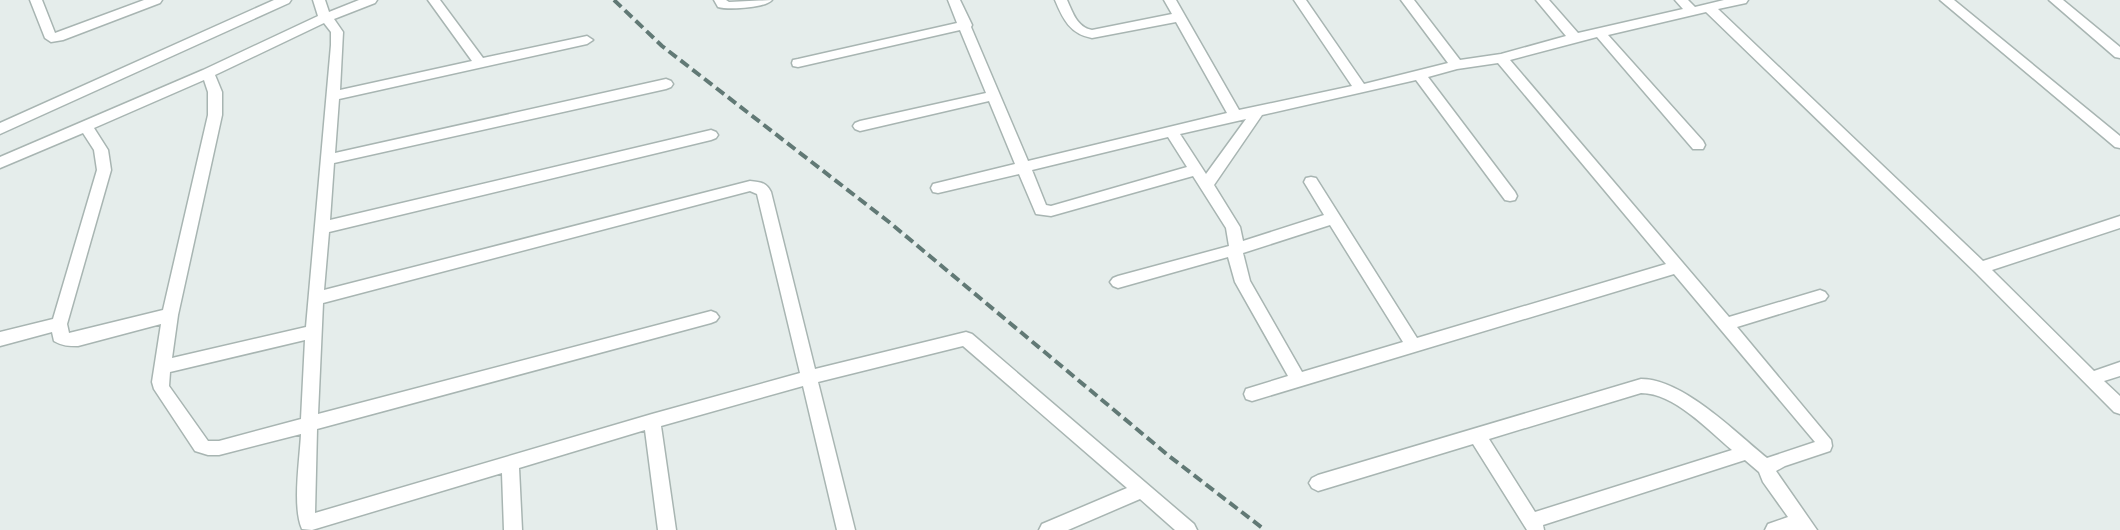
<svg xmlns="http://www.w3.org/2000/svg" width="2120" height="530" font-family="'Exo 2',sans-serif">
<style>
.lines{fill:none;stroke-linecap:round;stroke-linejoin:round}
.street-casing{stroke:#a8b5b2;stroke-width:3}
.street{fill:#fff;fill-rule:evenodd}
.rail{stroke:#617975;stroke-width:4;stroke-dasharray:10 5;stroke-linecap:butt}
</style>
<rect width="100%" height="100%" fill="#e5edeb"/>
<g class="lines">
<defs>
<path id="street" d="M30,0H42L55,33L144,0H162L160,3L63,40L51,42L45,38Z
M274,0H291L289,3L0,134V123Z
M313,0H325L329,12L359,0H377L375,3L334,19L343,32L340,90L472,61L428,0H440L483,58L587,36L593,40L587,44L339,99L335,153L666,79L671,81L673,84L671,87L666,89L334,163L330,220L711,130L716,132L718,135L716,138L711,140L329,232L324,290L750,181C760,182 766,182 771,192L815,369L966,332L972,334L1194,524L1197,530H1175L1140,499L1068,530H1039L1042,524L1127,488L963,346L818,382L855,530H837L803,386L661,426L676,530H658L645,430L519,468L522,530H504L502,473L312,530L302,529C292,507 300,458 301,434L219,455H208L195,451L154,389L152,382L161,324L78,346C68,346 63,346 54,341L52,332L0,346V332L53,319L97,170L94,150L83,133L0,168V157L203,70L318,16ZM324,23L331,32V45L306,327L172,358L178,315L222,115V92L215,75ZM204,80L208,92V115L163,310L69,333L67,324L111,170L108,150L94,128ZM750,191L757,194L800,373L652,414L315,513L317,429L711,323L716,321L719,317L716,313L711,311L318,414L323,303ZM305,340L301,419L219,441H208L169,386L170,372Z
M714,0H726L729,2L772,0C765,8 728,10 718,7Z
M948,0H960L972,25L971,27L1028,161L1227,113L1176,22L1092,38C1070,34 1063,19 1055,0H1067C1073,13 1077,27 1092,30L1172,14L1164,0H1176L1239,110L1352,86L1294,0H1306L1364,84L1448,63L1401,0H1414L1460,60L1501,54L1566,36L1536,0H1549L1578,33L1683,9L1675,0H1688L1695,7L1724,0H1748L1746,3L1718,9L1983,261L2120,216V228L1992,270L2094,371L2120,362V376L2104,381L2120,396V414L2114,412L1975,272L1706,12L1608,35L1703,141L1705,145L1703,149H1693L1597,37L1510,60L1729,317L1820,290L1825,292L1828,296L1825,300L1737,327L1831,440L1832,446L1830,451L1785,466L1776,471L1817,530H1765L1768,524L1788,517L1763,482L1759,472L1745,460L1543,525L1544,530H1527L1473,444L1318,491L1312,488L1309,483L1312,478L1318,475L1641,379C1683,379 1735,432 1767,458L1815,442L1674,274L1252,401L1246,399L1244,394L1246,389L1288,376L1235,282L1228,257L1118,288L1113,286L1110,282L1113,278L1118,276L1229,246L1226,228L1193,176L1051,216L1036,214L1019,174L938,193L933,192L931,188L933,184L1015,164L989,101L860,131L855,129L853,126L855,123L860,121L986,93L960,30L798,67L793,66L792,63L793,60L798,59L957,23ZM1498,63L1666,264L1417,338L1316,178L1311,177L1306,178L1304,182L1324,215L1243,241L1240,227L1214,185L1262,115L1416,80L1505,200L1510,201L1515,200L1517,196L1515,192L1428,77L1457,69ZM1246,119L1206,174L1180,134ZM1168,137L1187,167L1051,206L1046,205L1032,170ZM1330,225L1403,342L1302,372L1250,281L1243,253ZM1641,393C1674,393 1707,429 1732,450L1535,512L1489,439Z
M1940,0H1954L2120,136V148L2115,147Z
M2049,0H2063L2120,47V58L2115,57Z"/>
</defs>
<use href="#street" class="street-casing"/>
<use href="#street" class="street"/>
<path class="rail" d="M614,0L662,46L889,222L1169,456L1265,530"/>
</g>
</svg>
